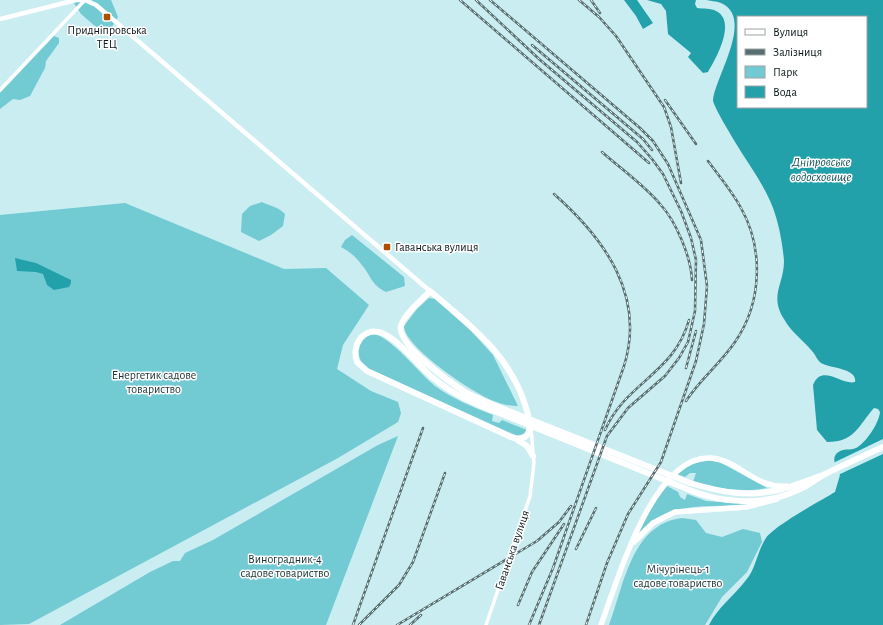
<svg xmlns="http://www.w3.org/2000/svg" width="883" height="625" font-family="'Alegreya Sans',sans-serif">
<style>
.green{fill:#72cad3}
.water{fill:#23a1ab;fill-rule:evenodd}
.pier{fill:#c9edf1}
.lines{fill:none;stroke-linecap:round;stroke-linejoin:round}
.minor{stroke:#fff;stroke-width:3.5}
.tertiary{stroke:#fff;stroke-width:4.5}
.secondary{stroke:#fff;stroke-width:5.5}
.primary{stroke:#fff;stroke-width:6}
.rail-casing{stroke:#576e70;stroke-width:2.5}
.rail{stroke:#fff;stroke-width:1;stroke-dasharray:3;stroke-linecap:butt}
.poi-dot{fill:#ad4f00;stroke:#fff;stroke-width:1.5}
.labels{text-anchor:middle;stroke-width:3;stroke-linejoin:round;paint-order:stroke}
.poi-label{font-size:12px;fill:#0b181a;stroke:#fff}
.park-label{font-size:12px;fill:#183234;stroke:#fff}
.street-label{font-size:12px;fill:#0b181a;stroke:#fff}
.water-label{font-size:13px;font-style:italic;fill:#14565c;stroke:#fff}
</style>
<rect width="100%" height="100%" fill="#c9edf1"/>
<path class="green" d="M72,0H111L118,17L109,32L103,33L81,14Z
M54,36L59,38V43L46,61L45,68L30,96L20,100L13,99L0,109V93Z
M262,202C270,206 279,207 285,214L283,226L271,235L259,241L241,232L242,214L250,206Z
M125,203L284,269L326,268L369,305L343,345L337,369L371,391L398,402L401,413L398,422L338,458L29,624L0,625V215Z
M352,235L404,277L405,286L386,292C370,284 371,275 361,264C356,257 349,251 341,247L345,240Z
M429,298L435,299L471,331L493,355L518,406C510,406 501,404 494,401C474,394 404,347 404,326L417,309Z
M374,334C392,338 419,373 435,386C453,399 473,407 493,415L492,421L499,423L502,420L527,430C524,434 521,437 515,435L367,368C354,357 355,338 374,334Z
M398,436L326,625H60L150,572L173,561H180L185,553L213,540L378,445Z
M710,460L721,463L767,488C741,493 718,488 693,482L696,473H690L685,477L677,474L691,464Z
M667,486L678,492L680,497L685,500L687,494L706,501L751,504C709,509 670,498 638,534L653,504Z
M682,518L696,520L706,533L722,537L743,529L760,533L762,542L747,572L722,597L705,625H609C624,586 631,524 682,518Z"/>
<path class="water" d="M624,0H637L653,23L643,29L636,16Z
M647,0H696L695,4L697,8C703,9 711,8 716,11C737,21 716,59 708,72L703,73L688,57L691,53L668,34L666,11L661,4Z
M706,0H883V625H709C718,607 734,596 746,580C756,569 757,551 766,538C774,526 820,501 835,492L840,475C835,466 829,454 843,450C847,449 852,450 856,448C866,443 879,423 880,412L878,409L874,408C858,426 855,442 827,442L817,430L813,385C822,363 842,386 855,382C858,368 828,368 821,363C817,360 815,354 812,351C803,340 791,332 784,319C769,295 784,285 784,261C783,248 780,230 776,217C769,191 749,165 735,142C731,135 713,106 713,100C715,77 755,18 721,3C716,1 710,1 706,0ZM738,17H866V107H738Z
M15,258L36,263L71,280V283L69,287L54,290L47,285L43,274L36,272L17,271Z"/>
<path class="pier" d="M883,439V454L838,475L831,464Z"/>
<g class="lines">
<path class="minor" d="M0,90L85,0
M486,625L530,496L534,463L531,429"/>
<path class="tertiary" d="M0,19L76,0H85L96,5L430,291"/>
<path class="secondary" d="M634,542L653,523L675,512L747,507L777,499
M601,625C617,582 653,454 711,458C739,460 755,489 787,486"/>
<path class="primary" d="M516,439L527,446L533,456
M826,474C811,479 797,485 782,489C750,498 720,492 690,483L501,408C490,403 478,399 467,393C452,384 396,344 401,326C403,315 423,299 430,291C471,326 512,356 527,411C529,420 533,430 525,437L518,439L511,437L367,371L357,362C351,346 363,326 382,333C399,340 418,365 432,377C452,394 475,404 499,413L687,489C722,504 764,506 798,490C809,486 817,478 827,473C846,464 865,455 883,447"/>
<defs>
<path id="rail" d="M460,0L649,163
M476,0L539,59L637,142L652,159L663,174L681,211L691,238L696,260L695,311L688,342L679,358L665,376L628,408L607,436L539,625
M490,0L640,128L653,141L668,164L701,240L707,286L704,324L696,361L661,462L628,514L607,563L586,625
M579,0L599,17L616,36L664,107L671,127L681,183
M591,0L600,13
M532,45L643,139L652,150
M665,100L696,144
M602,152C621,169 644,185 660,204C676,221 691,257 692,280
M686,368L696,331
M686,401C700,379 721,363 735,342C762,303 764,249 741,208C732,191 719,176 708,161
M605,430C626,382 674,374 689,320
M576,549L596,508
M553,568L624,366C646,296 605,239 554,194
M518,605L532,572L564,524
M353,625L423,428
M359,625L399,585L413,562L445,473
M397,625L537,541L559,522L571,506
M410,625L421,615
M529,625L553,568"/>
</defs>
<use href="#rail" class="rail-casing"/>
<use href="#rail" class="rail"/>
</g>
<g class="poi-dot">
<rect x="103" y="13" width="8" height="8" rx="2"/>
<rect x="383" y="243" width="8" height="8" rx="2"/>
</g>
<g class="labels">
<g class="poi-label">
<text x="107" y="34">Придніпровська<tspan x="107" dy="14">ТЕЦ</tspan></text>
<text x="395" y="251" text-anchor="start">Гаванська вулиця</text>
</g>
<g class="park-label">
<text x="154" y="379">Енергетик садове<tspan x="154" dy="14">товариство</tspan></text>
<text x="285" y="563">Виноградник-4<tspan x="285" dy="14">садове товариство</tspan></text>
<text x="678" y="573">Мічурінець-1<tspan x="678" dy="14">садове товариство</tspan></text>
</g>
<g class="street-label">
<text transform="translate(512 550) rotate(-71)" y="4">Гаванська вулиця</text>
</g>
<g class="water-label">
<text x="821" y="166">Дніпровське<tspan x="821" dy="15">водосховище</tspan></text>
</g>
</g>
<rect x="737" y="16" width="130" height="92" fill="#ffffff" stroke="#9da3a3"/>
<rect x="745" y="29" width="20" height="6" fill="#ffffff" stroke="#9da3a3"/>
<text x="773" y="36" font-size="12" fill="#0b181a">Вулиця</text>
<rect x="745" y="49" width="20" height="6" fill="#576e70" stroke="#9da3a3"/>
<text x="773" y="56" font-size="12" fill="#0b181a">Залізниця</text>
<rect x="745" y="66" width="20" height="12" fill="#72cad3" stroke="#9da3a3"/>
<text x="773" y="76" font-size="12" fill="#0b181a">Парк</text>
<rect x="745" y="86" width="20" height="12" fill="#23a1ab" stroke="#9da3a3"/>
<text x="773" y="96" font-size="12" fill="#0b181a">Вода</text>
</svg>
